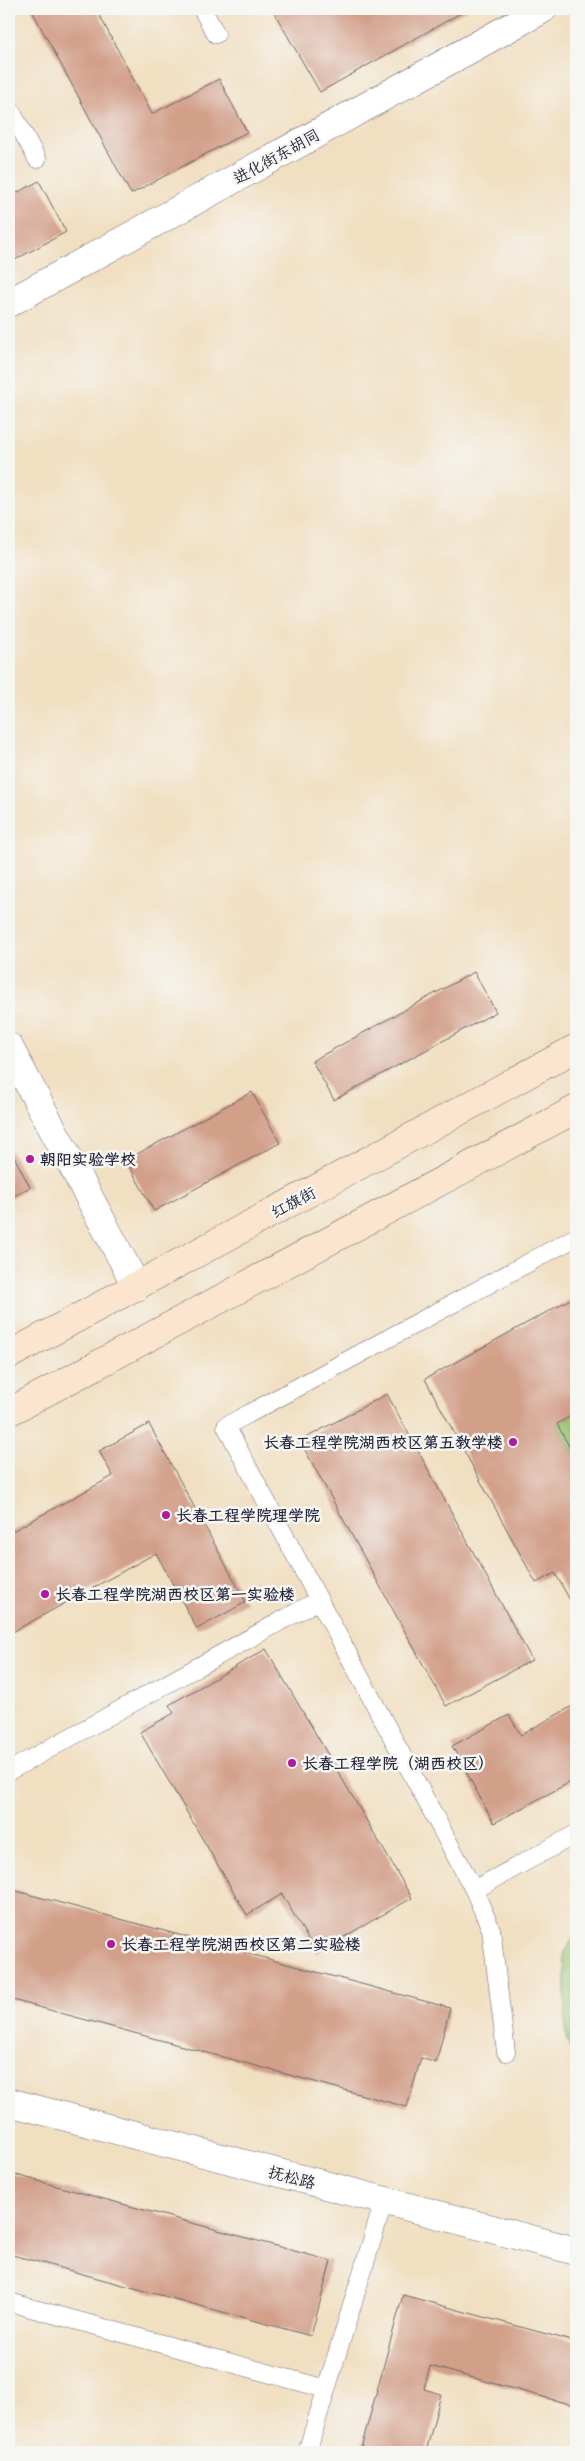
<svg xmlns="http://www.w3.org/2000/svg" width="585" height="2461" font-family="'Comic Neue','LXGW WenKai TC',sans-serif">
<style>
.green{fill:#98c370;stroke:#5d7256}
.building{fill:#d29f89}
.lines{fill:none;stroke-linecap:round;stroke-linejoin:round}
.lane-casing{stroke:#6a646a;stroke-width:19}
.street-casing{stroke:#6a646a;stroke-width:29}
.secondary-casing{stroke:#6a646a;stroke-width:29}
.lane{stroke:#fff;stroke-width:18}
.street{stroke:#fff;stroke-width:28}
.secondary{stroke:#fce5cf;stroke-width:28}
.poi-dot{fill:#b5179e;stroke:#f6f6f2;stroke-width:2}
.labels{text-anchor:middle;stroke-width:5;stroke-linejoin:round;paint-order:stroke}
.street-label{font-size:16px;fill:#22223b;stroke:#f6f6f2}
.poi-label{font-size:16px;font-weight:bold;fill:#22223b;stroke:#f6f6f2;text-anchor:start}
</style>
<rect width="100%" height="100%" fill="#f6f6f2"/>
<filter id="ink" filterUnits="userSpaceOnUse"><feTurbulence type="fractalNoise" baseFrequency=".02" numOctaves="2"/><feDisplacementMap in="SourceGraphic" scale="10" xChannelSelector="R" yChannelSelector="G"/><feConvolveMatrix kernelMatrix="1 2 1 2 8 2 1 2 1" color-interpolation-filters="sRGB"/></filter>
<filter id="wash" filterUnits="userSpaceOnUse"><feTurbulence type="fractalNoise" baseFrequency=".0096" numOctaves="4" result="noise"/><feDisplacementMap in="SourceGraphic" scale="20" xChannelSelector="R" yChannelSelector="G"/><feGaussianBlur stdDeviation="1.12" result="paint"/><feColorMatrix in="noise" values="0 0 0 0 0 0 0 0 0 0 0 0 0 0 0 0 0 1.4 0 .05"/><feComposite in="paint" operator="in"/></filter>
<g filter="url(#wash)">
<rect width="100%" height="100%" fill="#f1dfc1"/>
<path class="green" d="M576,1413V1459L557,1424Z
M576,1933V2064L566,2037L564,1954Z"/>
<g id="blocks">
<path class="building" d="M31,9H96L152,114L219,79L247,132L131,194Z
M272,9H468L320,92Z
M39,181L66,232L9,263V197Z
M474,972L496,1012L334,1100L312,1061Z
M252,1092L280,1143L154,1211L126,1160Z
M9,1147L30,1187L9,1199Z
M576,1296V1413L557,1424L576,1459V1611L555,1573L536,1583L425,1379Z
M387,1394L532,1660L446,1706L300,1441Z
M149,1424L246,1602L197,1629L156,1553L9,1634V1533L113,1476L99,1451Z
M266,1649L412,1898L316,1953L282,1894L247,1915L140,1732L174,1713L169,1705Z
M576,1704V1779L494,1823L452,1746L509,1715L521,1735Z
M9,1889L450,2008L436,2063L421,2058L407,2107L9,1999Z
M9,2173L331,2261L311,2336L9,2254Z
M403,2295L576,2342V2406L430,2366L424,2389L441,2394L426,2452H360Z"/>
</g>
</g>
<g filter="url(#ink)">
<use href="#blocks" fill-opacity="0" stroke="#6a646a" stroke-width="1"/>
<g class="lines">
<defs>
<path id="lane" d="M202,9L216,34
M9,107L37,159
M9,1771L319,1600
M474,1890L576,1834
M506,2052L491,1929L474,1890L226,1426L576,1237
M9,2302L326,2389
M307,2452L384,2201"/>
<path id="street" d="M9,303L543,9
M9,1047L137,1287
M9,2102L576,2251"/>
<path id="secondary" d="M9,1355L576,1048
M9,1412L576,1109"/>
</defs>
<use href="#lane" class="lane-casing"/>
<use href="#street" class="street-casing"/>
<use href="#secondary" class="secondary-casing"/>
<use href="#lane" class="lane"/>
<use href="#street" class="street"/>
<use href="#secondary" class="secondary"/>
</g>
</g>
<g class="poi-dot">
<circle cx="30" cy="1159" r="5"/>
<circle cx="513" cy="1442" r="5"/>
<circle cx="166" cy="1515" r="5"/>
<circle cx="45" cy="1594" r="5"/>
<circle cx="292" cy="1763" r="5"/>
<circle cx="111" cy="1944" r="5"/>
</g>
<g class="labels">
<g class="street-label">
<text transform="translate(276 156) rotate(-29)" y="6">进化街东胡同</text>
<text transform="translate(293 1202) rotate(-28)" y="6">红旗街</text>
<text transform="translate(292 2177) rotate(15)" y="6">抚松路</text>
</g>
<g class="poi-label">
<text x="40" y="1165">朝阳实验学校</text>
<text x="503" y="1448" text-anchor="end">长春工程学院湖西校区第五教学楼</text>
<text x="176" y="1521">长春工程学院理学院</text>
<text x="55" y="1600">长春工程学院湖西校区第一实验楼</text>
<text x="302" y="1769">长春工程学院（湖西校区）</text>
<text x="121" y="1950">长春工程学院湖西校区第二实验楼</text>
</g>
</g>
<rect width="585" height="2461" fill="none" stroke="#f6f6f2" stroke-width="30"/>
</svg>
